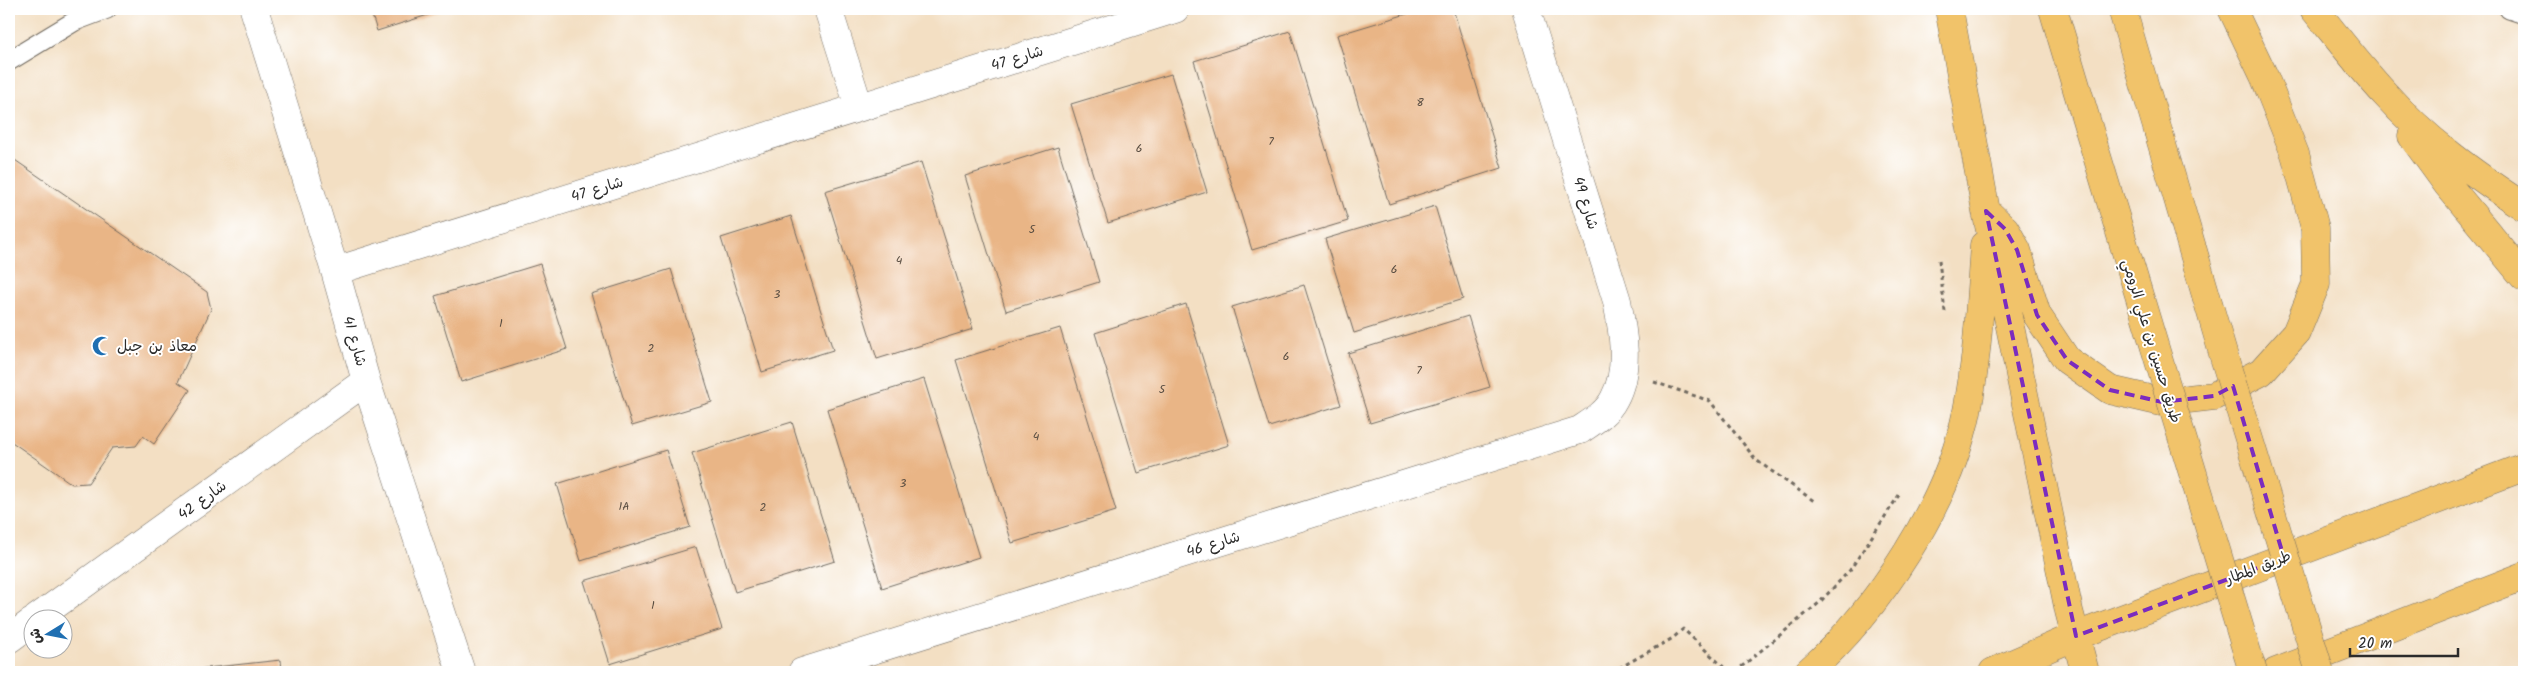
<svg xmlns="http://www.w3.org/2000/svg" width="2533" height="681" font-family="Kalam,'Playpen Sans Arabic',sans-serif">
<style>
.building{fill:#e9b586}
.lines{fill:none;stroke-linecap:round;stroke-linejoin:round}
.service-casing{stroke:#716a60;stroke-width:21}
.minor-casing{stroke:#716a60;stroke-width:29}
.trunk-casing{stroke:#716a60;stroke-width:29}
.path{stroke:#716a60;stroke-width:3;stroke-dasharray:4 4;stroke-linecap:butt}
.service{stroke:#fff;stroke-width:19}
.minor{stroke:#fff;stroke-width:28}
.trunk{stroke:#f1c36a;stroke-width:28}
.trunk-bridge-casing{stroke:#716a60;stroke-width:29;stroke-linecap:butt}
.trunk-bridge{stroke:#f1c36a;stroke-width:28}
.marked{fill:none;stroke:#7b2cbf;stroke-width:4;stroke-dasharray:10 6;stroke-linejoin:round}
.labels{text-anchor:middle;stroke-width:4;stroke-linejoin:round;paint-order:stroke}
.number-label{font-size:12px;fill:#5a4e42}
.street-label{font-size:15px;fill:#2b2b2b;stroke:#fff}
.poi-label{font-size:15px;fill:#2b2b2b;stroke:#fff;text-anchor:start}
</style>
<rect width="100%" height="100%" fill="#fff"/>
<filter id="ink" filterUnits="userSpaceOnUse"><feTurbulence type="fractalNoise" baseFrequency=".02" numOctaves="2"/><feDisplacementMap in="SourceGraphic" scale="10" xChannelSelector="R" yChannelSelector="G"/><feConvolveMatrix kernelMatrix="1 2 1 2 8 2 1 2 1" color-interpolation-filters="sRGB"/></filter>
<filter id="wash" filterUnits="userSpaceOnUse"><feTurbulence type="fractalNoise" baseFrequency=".0096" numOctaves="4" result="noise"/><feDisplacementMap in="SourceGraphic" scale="20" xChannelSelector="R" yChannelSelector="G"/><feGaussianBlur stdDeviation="1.12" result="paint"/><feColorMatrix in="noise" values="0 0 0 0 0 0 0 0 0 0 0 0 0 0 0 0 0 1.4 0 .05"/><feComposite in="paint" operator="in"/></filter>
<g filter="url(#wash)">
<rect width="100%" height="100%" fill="#f3dfc3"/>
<g id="blocks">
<path class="building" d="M370,9H447L377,31Z
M1423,9H1453L1502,168L1389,204L1337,35Z
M1290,31L1348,221L1252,250L1194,61Z
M1171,74L1207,192L1108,223L1071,104Z
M1058,147L1099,282L1006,311L965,176Z
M9,156L207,292L211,309L178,382L190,390L154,444L143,436L136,446L112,448L88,483L72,484L9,440Z
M921,162L973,329L877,359L825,191Z
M1435,206L1463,299L1354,333L1325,239Z
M791,216L833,350L762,372L721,238Z
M540,264L567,349L461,382L435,296Z
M671,269L712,402L632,426L591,294Z
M1304,285L1341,405L1269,427L1232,307Z
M1186,304L1229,445L1138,473L1095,333Z
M1468,316L1490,387L1370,423L1348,353Z
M1060,328L1116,511L1012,543L956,360Z
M924,379L979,557L882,588L827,409Z
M792,422L835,561L735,592L692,453Z
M666,450L690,527L581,561L557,484Z
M696,547L722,629L610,664L584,581Z
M281,660L282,672H197V669Z"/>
</g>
</g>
<g filter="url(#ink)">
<use href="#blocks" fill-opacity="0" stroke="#716a60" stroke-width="1"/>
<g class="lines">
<defs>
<path id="service" d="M2509,9L2524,14
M9,61L75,21L107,9"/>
<path id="minor" d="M254,9L335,271L366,381L461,672
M828,9L859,107
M335,271L1175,9
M37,618L366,381
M9,639L32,622
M802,672L1580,430C1592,422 1607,413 1614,399C1630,370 1623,331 1617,301L1526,9"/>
<path id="trunk" d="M1949,9L1986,211L2069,611L2085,672
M2053,9L2093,143
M2122,9L2158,131
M2314,9C2337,37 2360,67 2385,94C2425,139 2474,174 2524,207
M2412,136L2447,184L2524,277
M1986,211L2005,229L2017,250L2037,315L2067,360L2110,390L2162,402L2214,396L2261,372L2296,333L2316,284L2315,228L2295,154L2264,76L2232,9
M1808,672C1878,610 1948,504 1967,411C1978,356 1980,301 1984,245
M1993,672L2076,636L2524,467
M2276,672L2524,576"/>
</defs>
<use href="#service" class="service-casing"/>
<use href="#minor" class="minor-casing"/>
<use href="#trunk" class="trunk-casing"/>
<path class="path" d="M1939,260L1945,312
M1654,382L1710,401L1756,460L1814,501
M1612,672L1673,638L1683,629L1729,672
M1735,672L1819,603L1850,570L1899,495"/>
<use href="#service" class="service"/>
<use href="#minor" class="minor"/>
<use href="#trunk" class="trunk"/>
<defs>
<path id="trunk-bridge" d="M2158,131L2224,357L2320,672
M2093,143L2253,672"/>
</defs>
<use href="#trunk-bridge" class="trunk-bridge-casing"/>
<use href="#trunk-bridge" class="trunk-bridge"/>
</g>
</g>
<path class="marked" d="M1986,211L2005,229L2017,250L2037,315L2067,360L2110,390L2162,402L2214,396L2233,386L2284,558L2076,636Z"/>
<defs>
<symbol id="mosque-bare" viewBox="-9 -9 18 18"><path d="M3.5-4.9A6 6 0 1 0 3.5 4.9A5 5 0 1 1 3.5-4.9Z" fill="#1f6fb2" stroke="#fff" stroke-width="2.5" paint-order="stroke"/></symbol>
</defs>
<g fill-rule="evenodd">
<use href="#mosque-bare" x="88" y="332" width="28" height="28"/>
</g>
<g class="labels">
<g class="number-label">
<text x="1420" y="106">8</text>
<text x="1271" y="145">7</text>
<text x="1139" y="152">6</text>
<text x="1032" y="233">5</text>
<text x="899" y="264">4</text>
<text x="1394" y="273">6</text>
<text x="777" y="298">3</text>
<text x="501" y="327">1</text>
<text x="651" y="352">2</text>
<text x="1286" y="360">6</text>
<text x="1419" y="374">7</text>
<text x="1162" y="393">5</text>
<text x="1036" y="440">4</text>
<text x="903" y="487">3</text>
<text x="624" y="510">1A</text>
<text x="763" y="511">2</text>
<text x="653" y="609">1</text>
</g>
<g class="street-label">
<text transform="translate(1017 58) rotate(-17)" y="5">شارع 47</text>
<text transform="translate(597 189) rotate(-17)" y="5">شارع 47</text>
<text transform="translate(1586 203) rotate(73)" y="5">شارع 49</text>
<text transform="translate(355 341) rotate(74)" y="5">شارع 41</text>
<text transform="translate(2152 341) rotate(73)" y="5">طريق حسين بن علي الرومي</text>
<text transform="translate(202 500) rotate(-36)" y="5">شارع 42</text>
<text transform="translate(1213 544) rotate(-17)" y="5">شارع 46</text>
<text transform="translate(2258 567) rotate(-21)" y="5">طريق المطار</text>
</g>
<g class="poi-label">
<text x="117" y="351">معاذ بن جبل</text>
</g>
</g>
<rect width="2533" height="681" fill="none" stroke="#fff" stroke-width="30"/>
<g transform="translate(48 634) rotate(260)"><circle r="24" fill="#ffffff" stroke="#aaaaaa"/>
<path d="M0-4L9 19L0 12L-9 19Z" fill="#1f6fb2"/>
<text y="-8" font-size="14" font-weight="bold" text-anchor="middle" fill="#2b2b2b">ش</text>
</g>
<path d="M2350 648v8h108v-8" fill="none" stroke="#2b2b2b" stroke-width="2.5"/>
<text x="2358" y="648" font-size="15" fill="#2b2b2b" stroke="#ffffff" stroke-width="4" paint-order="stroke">20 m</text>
</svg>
